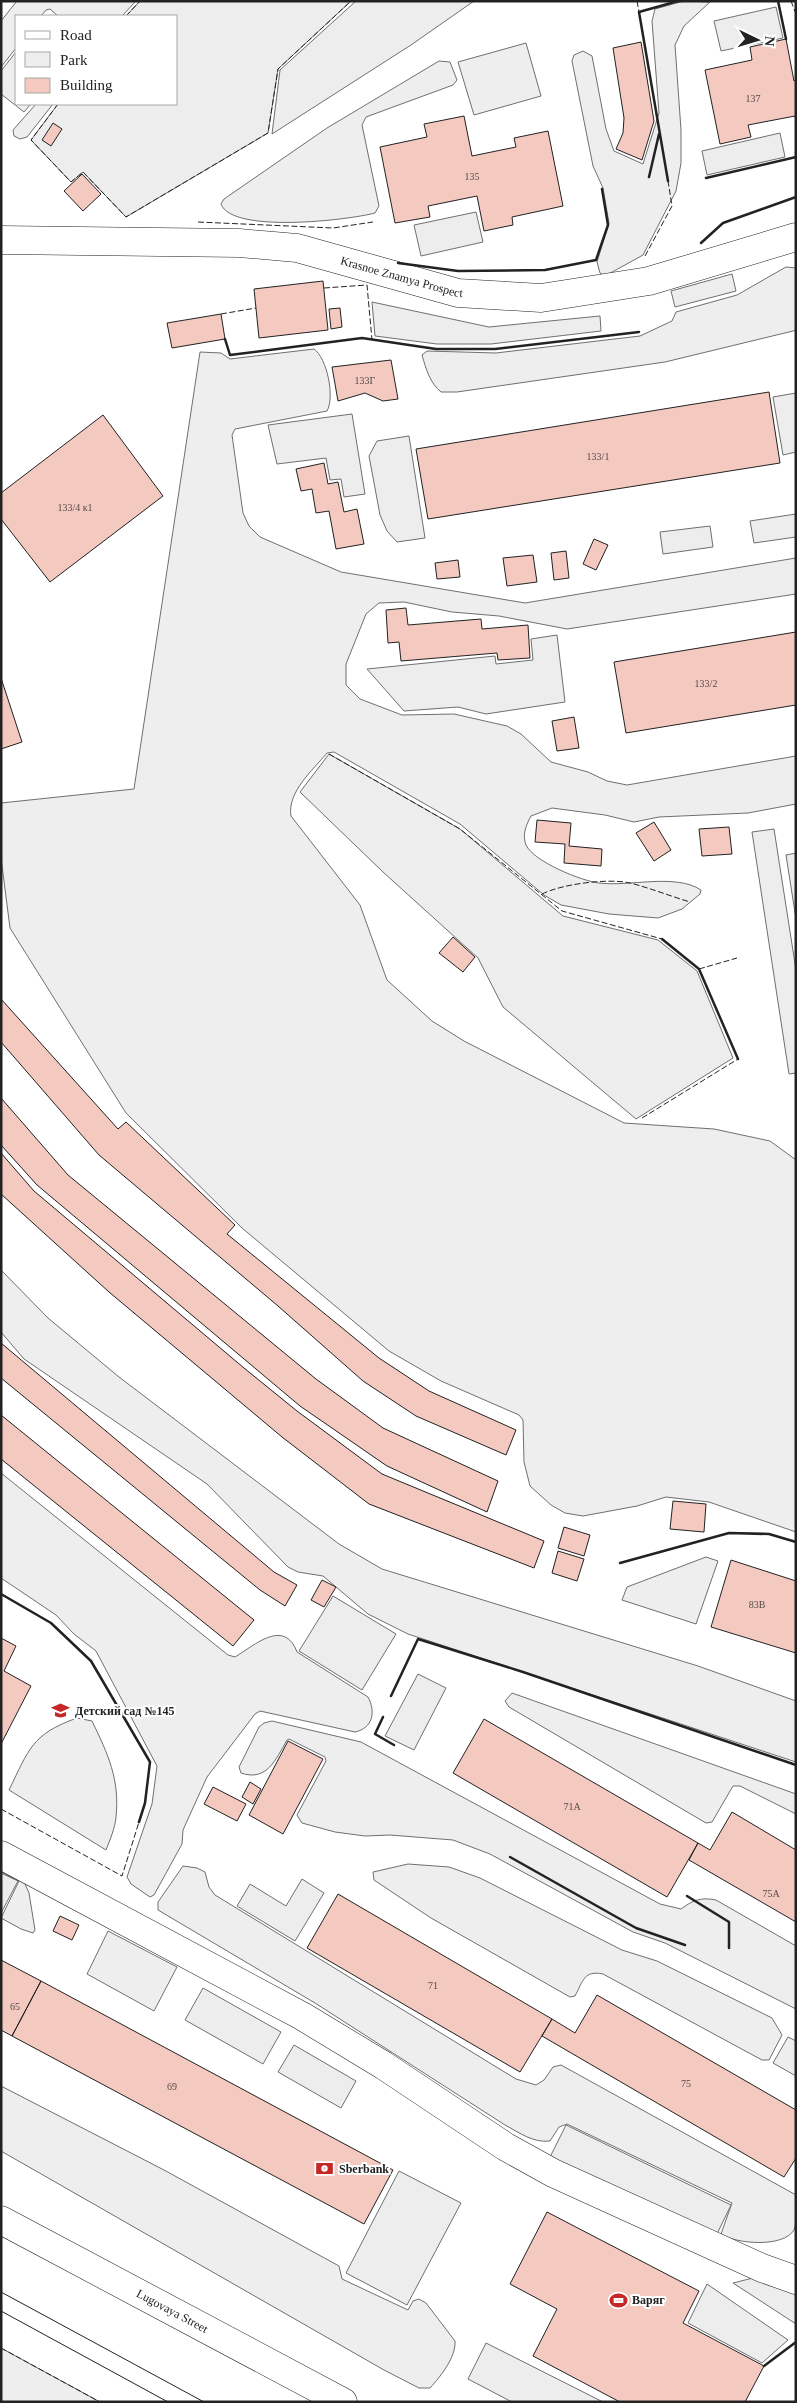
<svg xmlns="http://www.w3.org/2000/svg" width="797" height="2403" font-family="Georgia,serif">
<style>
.green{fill:#eee;stroke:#6f6f6f}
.parking{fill:#ededed;stroke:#6f6f6f}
.building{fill:#f3c9c0;stroke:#222}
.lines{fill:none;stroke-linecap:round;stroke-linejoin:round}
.street-casing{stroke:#222;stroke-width:29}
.secondary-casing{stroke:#222;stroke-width:29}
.primary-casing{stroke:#222;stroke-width:29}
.street{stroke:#fff;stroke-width:28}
.secondary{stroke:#fff;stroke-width:28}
.primary{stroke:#fff;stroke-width:28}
.tram{stroke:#222;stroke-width:1}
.fence{stroke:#222;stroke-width:1;stroke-dasharray:6 2.5;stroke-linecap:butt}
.wall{stroke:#222;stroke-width:2.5}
.labels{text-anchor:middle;stroke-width:4;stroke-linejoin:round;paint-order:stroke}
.number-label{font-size:10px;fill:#564c4a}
.street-label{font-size:12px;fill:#222;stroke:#fff}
.poi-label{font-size:12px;font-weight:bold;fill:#222;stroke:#fff;text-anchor:start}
</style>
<rect width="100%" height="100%" fill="#fff"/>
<path class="green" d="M17,1H136L122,16H58L50,9L46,10L41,16H16V48L1,67V21Z
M684,1L710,2L684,26L675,45L681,130V163L676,191L643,255L605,276L600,273L597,262L609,223L603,188L593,166L572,61L574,55L583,51L592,56L606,129L614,151L643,164L659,113L652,21L655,9Z
M526,43L541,96L474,115L458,62Z
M16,52V104H31L24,112L1,94V71Z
M439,61L450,62L457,80L453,85L366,117L362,125L379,206L375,213C349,220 232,234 221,204L224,199L327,128Z
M36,104H53L27,137L20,139L14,136L13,130Z
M786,267L796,268V330L793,331L665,362L457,392H441C430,383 426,369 422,355L427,351L496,353L640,336L672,321L676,312L737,295Z
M314,349C327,358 335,397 327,411L235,429L232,435L243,513L249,526L260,537L341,572L525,603L796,558V594L567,629L499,616L452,612L404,602L379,603L366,614L346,664V685L360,699L402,715L454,714L507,726L521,734L551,762L588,772L607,781L627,785L796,756V804L748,813L659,817L634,822L605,815L552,808L531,816C526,825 522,835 526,845C534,862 582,881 599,883C629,887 675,873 701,890L700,894L682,909L658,918L609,914L561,905L544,895L460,824L334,752L327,753C313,770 287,792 291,816L360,905L387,980L432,1021L464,1041L624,1123L714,1129L770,1141L796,1160V1532L709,1502L666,1497L637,1506L583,1516L565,1513L551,1505L530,1486L524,1462L523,1420L519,1415L441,1381L389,1351L242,1228L126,1113L10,928L1,858V803L134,789L200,352L221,353L230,359Z
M1,1270L48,1318L119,1377L339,1544L382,1569L698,1666L796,1701V1762L408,1634L368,1614L323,1576L298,1572L288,1567L207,1484L24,1359L1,1332Z
M1,1473L228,1655L235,1657C255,1645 284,1618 297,1652L368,1697C376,1712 373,1728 355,1732L260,1711L255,1714L207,1777L183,1830L182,1844L154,1895L150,1897L131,1884L127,1877L152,1804L157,1766L96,1651L74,1634L56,1615L1,1578Z
M706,1557L718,1561L696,1624L622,1600L627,1587Z
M512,1693L796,1794V1814L740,1786H733L712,1822L706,1823L509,1707L505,1701Z
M77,1718L92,1721C108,1754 120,1780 116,1817C115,1828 110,1840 106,1850L9,1790C29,1749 32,1734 77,1718Z
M272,1721L361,1742L660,1904L681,1909C693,1900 701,1897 716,1900L796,1946V2009L665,1943L633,1932L490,1854L453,1840L390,1835L365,1836L335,1832L302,1823L297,1815L326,1761L325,1757L289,1739L287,1740C276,1759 267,1782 241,1773L239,1767L259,1727L264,1723Z
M1,1860L22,1877L29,1893L35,1930L33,1933L21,1929L1,1918L19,1881L1,1872Z
M408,1864L449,1867L480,1878L622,1950L657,1961L772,2018L782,2035L769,2060H762L603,1974C584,1970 583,1981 575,1996L570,1997L431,1918L374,1880L373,1872Z
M183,1866L197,1868L205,1872L209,1887L215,1895L516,2079L536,2085L544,2080L553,2067L561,2065L796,2195C796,2204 797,2222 794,2230C783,2248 736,2244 721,2234L732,2203L567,2124L559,2127L550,2141C533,2143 520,2133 505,2125L315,2003L158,1910V1902Z
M108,1931L177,1967L154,2011L87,1974Z
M788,2037L796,2041V2076L773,2063Z
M1,2086L164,2170L339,2266L342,2279L408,2310L413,2301L419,2299L426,2303L455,2341C456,2357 441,2376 430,2388H419L384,2370L1,2151Z
M1,2348L100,2402H1Z"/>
<path class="parking" d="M140,1H351L278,69L268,133L126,217L83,172L71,182L31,140L58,104H176V16H126Z
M356,1H474L411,45L272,134L280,70Z
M776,7L783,38L721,51L714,21Z
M780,133L785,157L707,175L702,151Z
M476,212L483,242L421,256L414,225Z
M732,274L736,291L675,307L671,291Z
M372,302L489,327L600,316L601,331L491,344H437L375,336Z
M796,393V452L783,455L773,397Z
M352,414L365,494L344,497L341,479L330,480L326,458L277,464L268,425Z
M409,436L425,538L397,542L387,531L380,515L369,456L377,441Z
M796,514V537L754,543L750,521Z
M710,526L713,547L663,554L660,532Z
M557,635L565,702L486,714L458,707L404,711L367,669L495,656L496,664L533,660L531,639Z
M329,754L460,829L563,916L658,940L697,971L733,1058L636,1119L503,1007L478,958L383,872L300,792Z
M774,829L796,970V1073L789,1074L752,832Z
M796,853V919L786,855Z
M333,1596L396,1634L362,1690L299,1651Z
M418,1674L446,1688L414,1750L385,1736Z
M1,1873L18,1881L1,1913Z
M302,1879L324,1893L295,1941L237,1906L250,1884L286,1906Z
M203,1988L281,2032L263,2064L185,2020Z
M294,2045L356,2081L341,2108L278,2072Z
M566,2125L731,2205L716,2236L550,2157Z
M399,2171L461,2203L407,2305L346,2273Z
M757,2277L796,2293V2324L733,2283Z
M707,2284L788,2340L762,2363L688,2323Z
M486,2343L603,2402H512L468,2379Z"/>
<path class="building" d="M786,39L794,81L796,80V121L795,116L748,125L751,137L720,144L705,70L752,60L750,47Z
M641,42L654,121L642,160L616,149L623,133L624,118L613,48Z
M464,116L472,156L516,147L514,138L548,131L563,206L512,217L513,225L484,231L477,196L428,206L430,217L395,223L380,147L427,137L424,124Z
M53,123L62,129L51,146L42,140Z
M82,174L101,194L83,211L64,191Z
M323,281L328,330L259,338L254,289Z
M340,308L342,327L331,329L329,309Z
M221,314L225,339L172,348L167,323Z
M391,360L398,399L383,401L365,393L338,401L332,367Z
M769,392L780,463L428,519L416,449Z
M103,415L163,496L50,582L1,519V493Z
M324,463L328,484L338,482L344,512L357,509L364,544L336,549L329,511L316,513L312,489L301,491L296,469Z
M594,539L608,545L596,570L583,564Z
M566,551L569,578L554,580L551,553Z
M533,555L537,582L507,586L503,558Z
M458,560L460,577L437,579L435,563Z
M406,608L408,625L481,619L482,629L528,625L530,658L498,660L497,653L401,661L399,642L388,643L386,610Z
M796,632V705L626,733L614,662Z
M1,678L22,742L1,749Z
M574,717L579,748L557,751L552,721Z
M537,820L571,823L569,846L602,849L601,866L564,863L565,844L535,842Z
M654,822L671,850L654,861L636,833Z
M729,827L732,854L702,856L699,829Z
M453,937L475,957L463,972L439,953Z
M1,999L118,1129L126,1122L235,1225L227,1234L379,1358L429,1391L516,1430L506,1455L416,1416L363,1381L278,1306L99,1155L1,1042Z
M1,1098L68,1175L316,1379L383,1428L498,1481L487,1512L387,1466L300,1406L37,1185L1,1145Z
M1,1153L34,1191L244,1368L297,1411L382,1474L544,1541L534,1568L369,1504L282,1437L109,1292L1,1194Z
M1,1343L274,1572L297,1585L285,1606L260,1590L1,1378Z
M1,1415L254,1620L233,1646L1,1459Z
M673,1501L706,1504L704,1532L670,1529Z
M564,1527L590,1535L584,1556L558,1548Z
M558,1551L584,1559L577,1581L552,1573Z
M731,1560L796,1581V1653L711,1627Z
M322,1580L336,1587L324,1607L311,1600Z
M1,1638L16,1646L4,1671L31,1686L1,1744Z
M484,1719L698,1843L667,1897L453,1773Z
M288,1741L323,1759L283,1834L249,1815Z
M250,1782L261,1789L253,1804L242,1797Z
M213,1787L246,1804L237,1821L204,1804Z
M732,1812L796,1850V1922L689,1860L698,1843L710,1850Z
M338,1894L552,2019L520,2072L307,1948Z
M60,1916L79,1925L72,1940L53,1931Z
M1,1960L41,1981L12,2036L1,2030Z
M41,1981L393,2170L364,2224L12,2036Z
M597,1995L796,2110V2158L784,2177L542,2036L552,2019L575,2033Z
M547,2212L699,2291L683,2323L764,2366L745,2402H620L533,2356L557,2309L510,2284Z"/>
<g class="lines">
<defs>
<path id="street" d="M1,1855L302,2016L383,2065L506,2147L553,2173L762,2268L796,2280"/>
<g id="secondary">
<path id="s1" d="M1,240L239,243L297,248L458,293L541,298L649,281L796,237"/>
</g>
<g id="primary">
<path id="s2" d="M1,2220L343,2402"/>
</g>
</defs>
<use href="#street" class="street-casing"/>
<use href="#secondary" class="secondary-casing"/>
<use href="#primary" class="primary-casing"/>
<use href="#street" class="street"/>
<use href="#secondary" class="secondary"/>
<use href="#primary" class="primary"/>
<path class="tram" d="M1,2292L204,2402
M1,2311L168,2402"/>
<path class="fence" d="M637,1L639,12
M791,1L796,14
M126,16L140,1
M58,104L31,140L71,182L83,172L126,217L268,133L278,69L351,1
M198,222L333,228L373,222
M645,256L672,206L668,181
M324,288L367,285L372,340
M221,314L256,308
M329,754L460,829L562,911L662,939
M542,894C562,884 608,878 630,883C650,888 670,896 690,902
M699,969L737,958
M642,1118L738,1059
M1,1809L122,1876L139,1822
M1,2348L100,2402"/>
<path class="wall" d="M778,1L786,39
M649,177L659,134
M706,178L796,157
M668,181L639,12L678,1
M701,243L723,223L796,197
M398,263L458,271L545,270L596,260L608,225L602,189
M225,339L230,355L362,338L436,349H495L639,332
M662,939L699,969L738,1059
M620,1563L729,1533L769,1534L796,1542
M1,1594L51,1623L91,1661L150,1762L145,1803L139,1822
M391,1696L418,1639L523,1672L796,1765
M383,1717L375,1734L394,1745
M510,1857L636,1928L685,1945
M687,1896L729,1922V1948
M764,2366L796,2342"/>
</g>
<defs>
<symbol id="school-bare" viewBox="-9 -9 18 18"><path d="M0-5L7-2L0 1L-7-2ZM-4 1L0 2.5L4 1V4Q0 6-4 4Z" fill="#c62828" stroke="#fff" stroke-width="2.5" paint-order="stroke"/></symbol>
<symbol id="bank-bare" viewBox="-9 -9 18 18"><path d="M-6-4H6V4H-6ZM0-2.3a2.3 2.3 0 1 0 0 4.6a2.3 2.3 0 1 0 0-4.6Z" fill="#c62828" stroke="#fff" stroke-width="2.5" paint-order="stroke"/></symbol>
<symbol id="stadium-bare" viewBox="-9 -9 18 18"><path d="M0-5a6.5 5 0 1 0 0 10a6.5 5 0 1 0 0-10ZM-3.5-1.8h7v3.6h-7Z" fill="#c62828" stroke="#fff" stroke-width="2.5" paint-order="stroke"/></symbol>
</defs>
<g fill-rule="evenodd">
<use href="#school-bare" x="48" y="1698" width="25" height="25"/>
<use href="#bank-bare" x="312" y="2156" width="25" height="25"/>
<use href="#stadium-bare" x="606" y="2288" width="25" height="25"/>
</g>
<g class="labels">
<g class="number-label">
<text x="753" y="102">137</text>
<text x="472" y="180">135</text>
<text x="365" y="384">133Г</text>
<text x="598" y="460">133/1</text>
<text x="75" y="511">133/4 к1</text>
<text x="706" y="687">133/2</text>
<text x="757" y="1608">83В</text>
<text x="572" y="1810">71А</text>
<text x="771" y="1897">75А</text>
<text x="433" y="1989">71</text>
<text x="15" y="2010">65</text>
<text x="686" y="2087">75</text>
<text x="172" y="2090">69</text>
</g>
<g class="street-label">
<text dy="4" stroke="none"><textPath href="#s1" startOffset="405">Krasnoe Znamya Prospect</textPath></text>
<text dy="4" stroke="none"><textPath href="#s2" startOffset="194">Lugovaya Street</textPath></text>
</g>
<g class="poi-label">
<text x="75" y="1715">Детский сад №145</text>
<text x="339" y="2173">Sberbank</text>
<text x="632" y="2304">Варяг</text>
</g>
</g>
<rect width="797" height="2403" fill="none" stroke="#222222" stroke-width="5"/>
<rect x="15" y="15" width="162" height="90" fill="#ffffff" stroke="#a7a7a7"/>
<rect x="25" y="31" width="25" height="8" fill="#ffffff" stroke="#a7a7a7"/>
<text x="60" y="40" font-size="15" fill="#222222">Road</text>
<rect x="25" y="52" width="25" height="15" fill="#eeeeee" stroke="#a7a7a7"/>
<text x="60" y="65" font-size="15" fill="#222222">Park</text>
<rect x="25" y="78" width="25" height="15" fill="#f3c9c0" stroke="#a7a7a7"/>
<text x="60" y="90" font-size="15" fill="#222222">Building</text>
<g transform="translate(757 40) rotate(95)" stroke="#ffffff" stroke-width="4" paint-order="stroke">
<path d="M0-4L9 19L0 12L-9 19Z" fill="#222222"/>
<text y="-8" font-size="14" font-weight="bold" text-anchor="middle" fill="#222222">N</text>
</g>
</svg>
